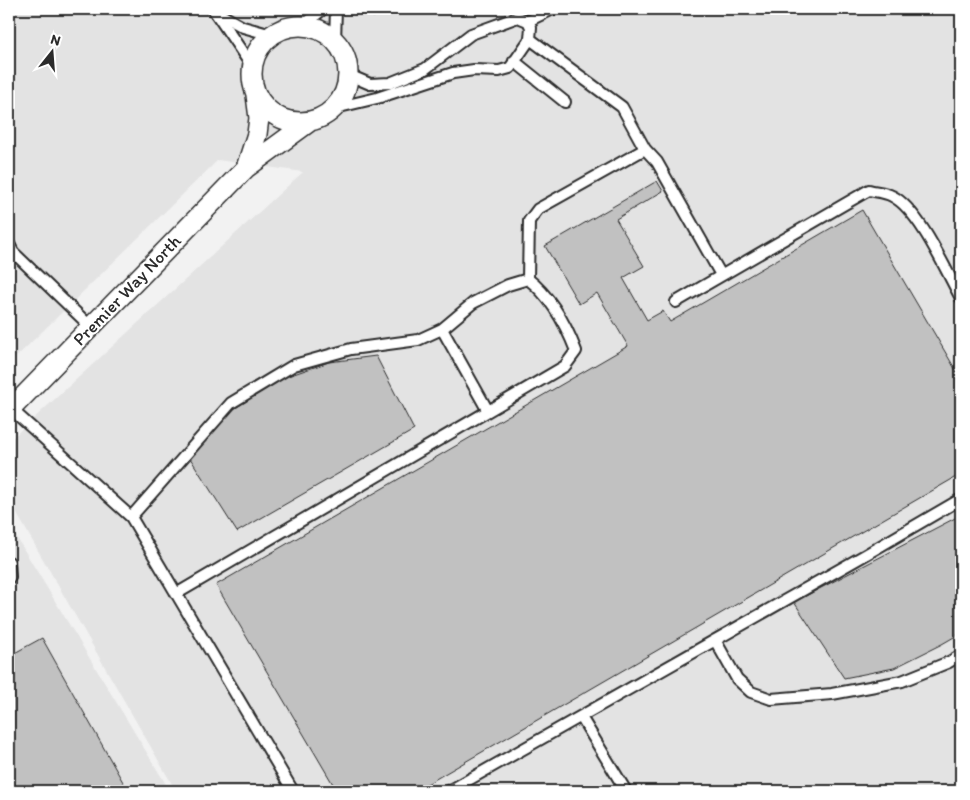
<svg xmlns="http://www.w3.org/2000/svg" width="970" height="800" font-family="Itim,sans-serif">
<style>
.built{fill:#e3e3e3}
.building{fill:#c1c1c1;stroke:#2b2b2b}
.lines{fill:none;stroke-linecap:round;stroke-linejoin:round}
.service-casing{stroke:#2b2b2b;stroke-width:14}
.minor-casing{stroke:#2b2b2b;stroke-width:22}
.service{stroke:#fff;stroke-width:10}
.minor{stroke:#fff;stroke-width:19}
.labels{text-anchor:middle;stroke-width:4;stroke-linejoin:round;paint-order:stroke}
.street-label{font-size:18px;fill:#2b2b2b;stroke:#fff}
</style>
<rect width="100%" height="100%" fill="#f2f2f2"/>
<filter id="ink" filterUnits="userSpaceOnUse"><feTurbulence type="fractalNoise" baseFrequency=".02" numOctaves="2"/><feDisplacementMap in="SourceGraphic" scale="10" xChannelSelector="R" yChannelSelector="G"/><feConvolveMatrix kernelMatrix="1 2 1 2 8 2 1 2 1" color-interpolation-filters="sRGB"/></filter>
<g filter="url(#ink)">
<path class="built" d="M9,9H961V791H176L9,500V441L303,172L218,160L9,364Z
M9,525L170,791H9Z"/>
<path class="building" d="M370,9H381L382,13L373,17Z
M657,181L663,191L616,219L644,266L623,278L647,320L663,311L670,322L862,210L961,379V474L415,791H337L216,585L628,346L597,293L579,304L545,246Z
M376,356L414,430L237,532L190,458L229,412L285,377L329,362Z
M961,515V633L942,644L894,668L844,678L794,602Z
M42,638L128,791H18L9,775V656Z"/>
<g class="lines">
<defs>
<path id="service" d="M213,9L253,68
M218,13L243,27L272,35
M528,21L553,9
M303,26L323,9
M530,39L622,107L645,149
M335,41L336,9
M514,61L565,102
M335,108L377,98L453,73L474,70L499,71L510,68L530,39L531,27L528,21L518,17L471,34L425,69L390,83L370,84L349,75
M9,244L13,252L91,327
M528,279L529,221L538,209L645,149L657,162L721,275
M676,302L869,190C876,192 885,192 892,196C919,209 946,271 961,298
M442,329L488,411
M11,409L131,517L293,791
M131,517L231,403L294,365L351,349L418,340L442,329L473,303L508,285L528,279C550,296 566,325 576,351L565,366L176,594
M9,562L10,577L9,578
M715,640L737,679L751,692L771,699L832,694L902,681L949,662L961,655
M581,717L626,791
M449,791L865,555L961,499"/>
<path id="minor" d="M252 74a48 48 0 1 1 96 0a48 48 0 1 1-96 0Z
M246,168L257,134L259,118L256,95
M9,411L246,168L309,122"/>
</defs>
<use href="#service" class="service-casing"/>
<use href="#minor" class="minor-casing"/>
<use href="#service" class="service"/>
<use href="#minor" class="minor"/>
</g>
</g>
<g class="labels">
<g class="street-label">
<text transform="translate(127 290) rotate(-46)" y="6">Premier Way North</text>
</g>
</g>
<rect width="970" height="800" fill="none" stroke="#fff" stroke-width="30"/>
<rect x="15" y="15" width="940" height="770" fill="none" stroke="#2b2b2b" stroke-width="2" filter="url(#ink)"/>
<g transform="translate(52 52) rotate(17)" stroke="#ffffff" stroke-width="4" paint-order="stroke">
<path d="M0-4L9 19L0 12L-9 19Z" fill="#2b2b2b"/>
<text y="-8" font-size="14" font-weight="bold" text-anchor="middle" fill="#2b2b2b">N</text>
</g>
</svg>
